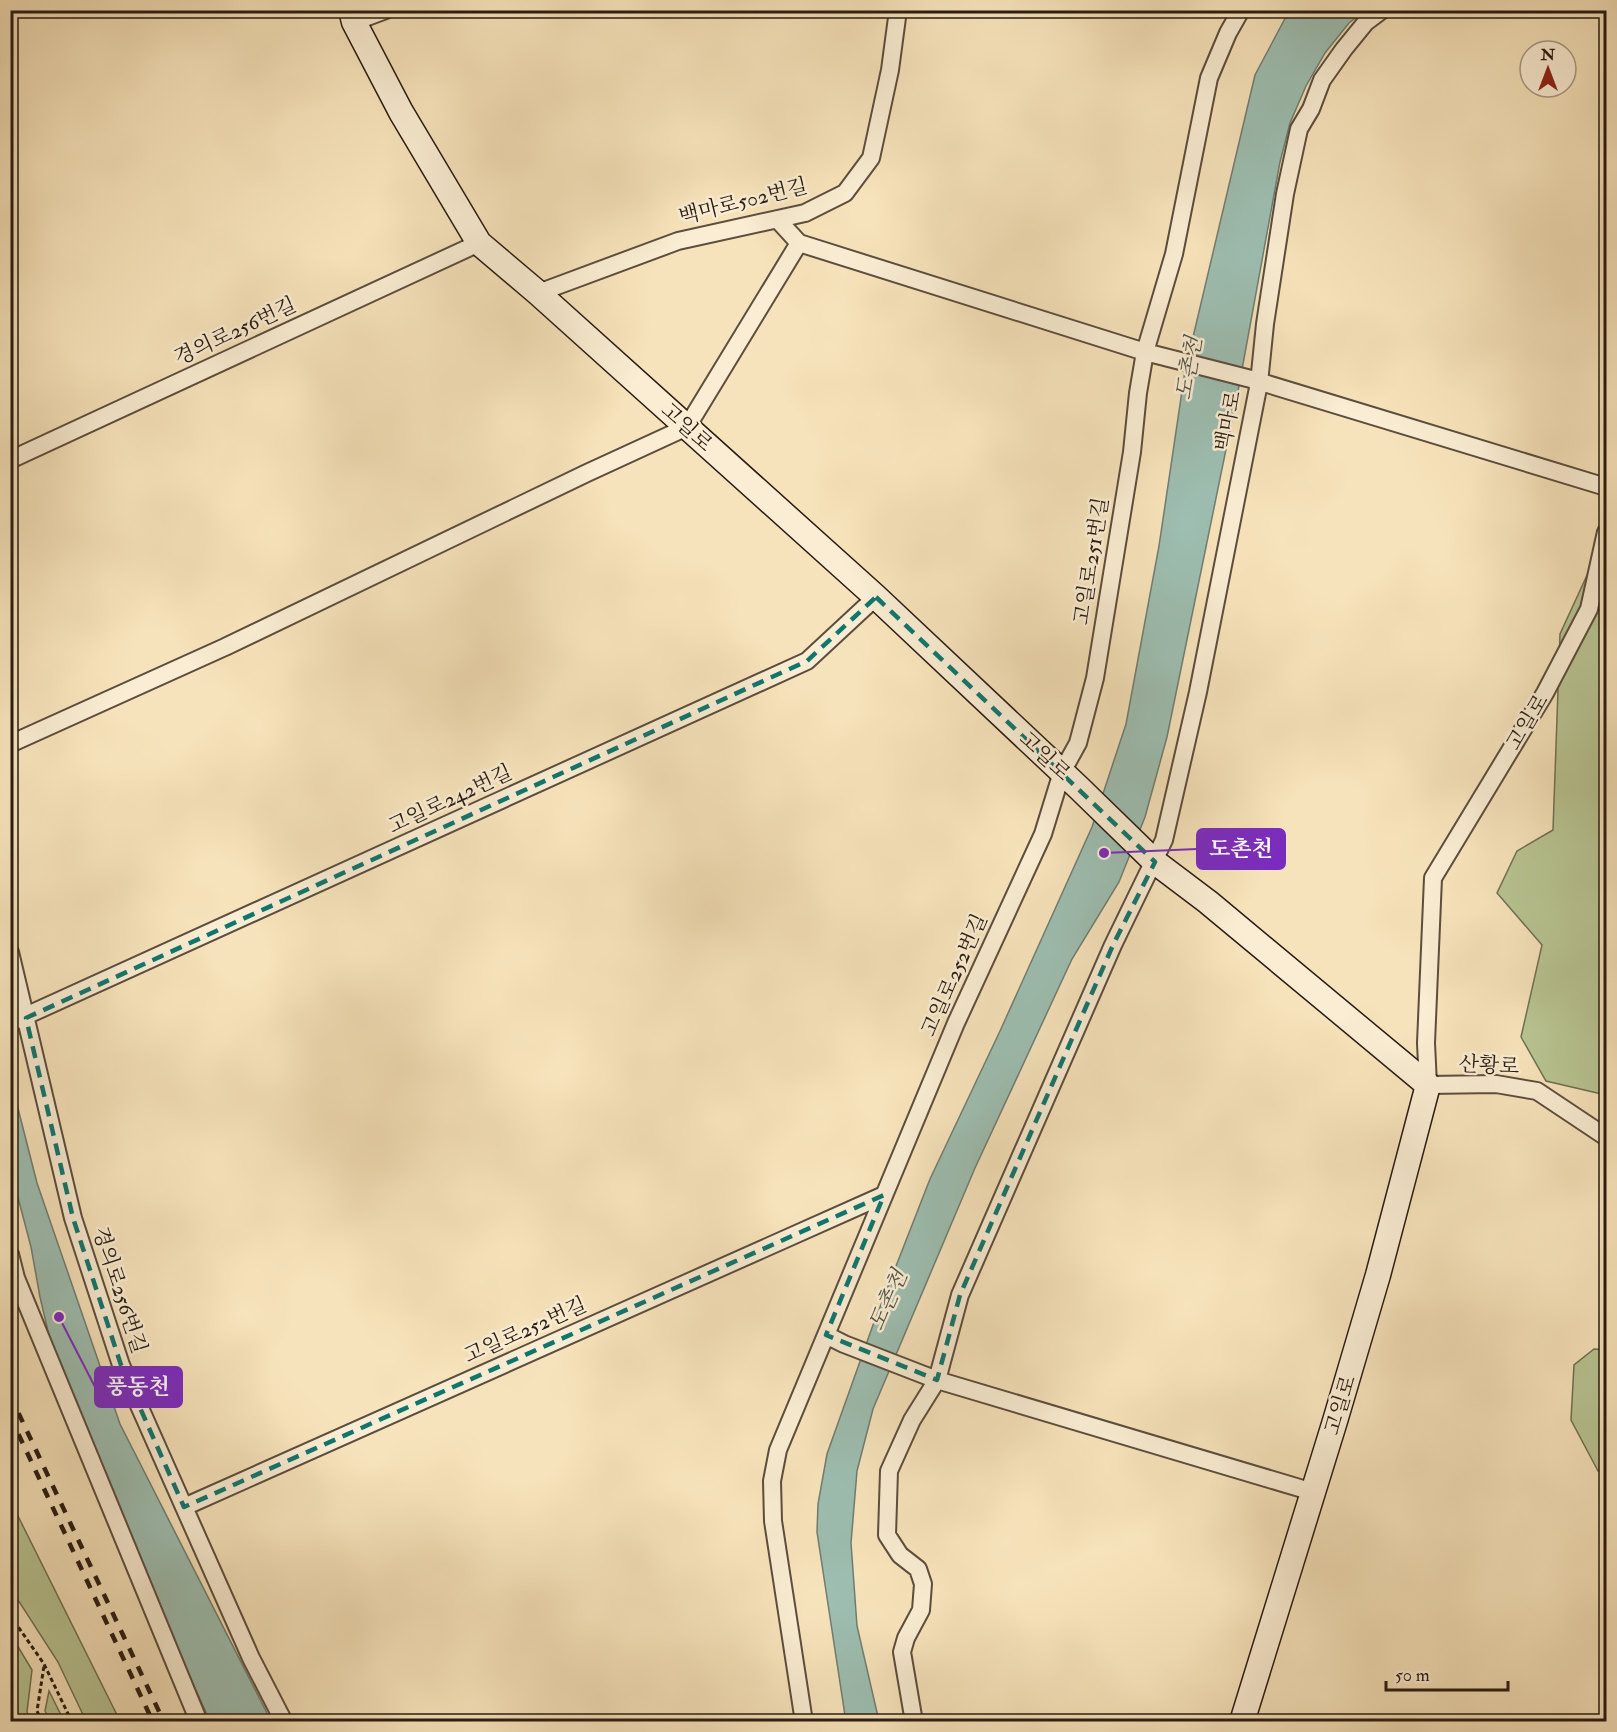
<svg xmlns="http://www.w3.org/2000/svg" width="1617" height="1732" font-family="'IM FELL Double Pica','Noto Serif KR',serif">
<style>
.green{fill:#b8c593;stroke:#707053;stroke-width:1.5}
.water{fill:#9dbeb1;stroke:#6f7d72;stroke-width:1.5}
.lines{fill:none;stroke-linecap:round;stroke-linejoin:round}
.street-casing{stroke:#5c4d3d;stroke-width:20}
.secondary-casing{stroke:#291b13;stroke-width:27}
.path{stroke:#291b13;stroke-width:3;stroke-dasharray:4.5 3;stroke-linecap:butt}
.street{stroke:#faedd3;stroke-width:16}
.secondary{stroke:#faedd3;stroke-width:24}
.rail{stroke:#291b13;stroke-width:4.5;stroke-dasharray:10 10;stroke-linecap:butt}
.marked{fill:none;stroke:#0f766e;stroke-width:4.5;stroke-dasharray:12 8;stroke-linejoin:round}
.labels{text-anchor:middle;stroke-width:5;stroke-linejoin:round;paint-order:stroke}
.street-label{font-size:21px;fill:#291b13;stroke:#faedd3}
.water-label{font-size:22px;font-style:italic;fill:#52544a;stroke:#faedd3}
.leader{fill:none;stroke:#7b2cbf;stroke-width:2}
.callout-dot{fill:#7b2cbf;stroke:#faedd3;stroke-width:2}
.callout{fill:#7b2cbf;stroke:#7b2cbf;stroke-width:2}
.callout-label{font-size:22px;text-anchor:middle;font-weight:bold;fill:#fff}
</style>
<rect width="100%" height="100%" fill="#f7e3bb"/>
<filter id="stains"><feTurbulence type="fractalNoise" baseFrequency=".00333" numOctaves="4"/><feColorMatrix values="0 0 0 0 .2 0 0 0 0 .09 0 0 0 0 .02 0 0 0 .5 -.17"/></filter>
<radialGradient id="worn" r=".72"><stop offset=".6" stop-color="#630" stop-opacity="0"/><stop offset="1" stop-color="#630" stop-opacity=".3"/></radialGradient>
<path class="green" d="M1606,534V1095L1546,1081L1521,1037L1542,945L1497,893L1517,851L1553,830L1560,634Z
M1594,1349L1606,1350V1474L1598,1471L1571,1420L1574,1365Z
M10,1500L120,1721H86L58,1662L18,1600L11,1584Z
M11,1635L32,1670L27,1712L31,1721H12L11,1719Z
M49,1691L64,1721H50L45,1711Z"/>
<path class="water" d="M1289,11H1364L1349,23L1325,53L1306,86L1290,123L1280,162L1239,386L1167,737L1145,817L1119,882L1072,959L975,1168L873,1409L857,1471L851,1543L857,1626L879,1721L846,1722L817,1532L818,1504L827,1454L873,1325L930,1179L1000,1031L1092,827L1126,724L1159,546L1185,371L1255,75Z
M10,1077L37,1183L120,1424L271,1721H210L159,1610L51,1344L40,1297L31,1247L11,1171Z"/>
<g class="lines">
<defs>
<path id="street" d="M354,22L386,10
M777,219L799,243L1145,352L1251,379L1606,487
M538,293L678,241L805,213L845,193L871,158L890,70L898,10
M10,460L479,243
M1606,532L1589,609L1545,693L1433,878L1426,1043L1428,1085L1496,1084L1537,1091L1606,1137
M10,744L225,647L587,473L687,427L799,243
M10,952L73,1218L121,1365L251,1658L284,1722
M10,1023L807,661L876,597
M10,1254L16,1278L199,1722
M826,1335L844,1344L937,1380L1313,1492
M184,1507L884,1195
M804,1722L773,1521L772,1481L778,1450L956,1023L1043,834L1062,772L1078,743L1095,678L1132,452L1138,393L1145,352L1174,254L1209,78L1228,33L1241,10
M914,1722L902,1652L906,1638L921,1610L923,1584L918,1569L900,1555L887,1535L889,1471L912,1420L937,1380L960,1295L1113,945L1164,840L1198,692L1259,383L1265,324L1285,194L1299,129L1311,109L1322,80L1344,49L1366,22L1382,10"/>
<path id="secondary" d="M351,10L354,22L401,112L479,243L538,293L876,597L1079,788L1155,862L1208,902L1428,1085L1378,1275L1335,1421L1242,1722"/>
</defs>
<use href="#street" class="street-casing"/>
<use href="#secondary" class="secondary-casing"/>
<path class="path" d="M10,1615L44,1664L72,1722
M42,1722L37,1711L44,1666"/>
<use href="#street" class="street"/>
<use href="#secondary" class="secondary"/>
<path class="rail" d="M10,1395L164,1722
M10,1416L153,1722"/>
</g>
<path class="marked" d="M876,597L1155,862L1113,945L960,1295L937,1380L826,1335L884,1195L184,1507L121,1365L73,1218L26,1018L807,661Z"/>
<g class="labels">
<g class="street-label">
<text transform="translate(743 201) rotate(-14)" y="7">백마로502번길</text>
<text transform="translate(235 331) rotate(-25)" y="7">경의로256번길</text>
<text transform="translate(1228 421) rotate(-79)" y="7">백마로</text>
<text transform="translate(687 427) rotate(42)" y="7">고일로</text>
<text transform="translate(1091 561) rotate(-81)" y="7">고일로251번길</text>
<text transform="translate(1527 722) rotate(-59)" y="7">고일로</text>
<text transform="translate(1045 756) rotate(43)" y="7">고일로</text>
<text transform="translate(450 799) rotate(-25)" y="7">고일로242번길</text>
<text transform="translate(954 975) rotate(-66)" y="7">고일로252번길</text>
<text transform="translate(1489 1065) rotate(3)" y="7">산황로</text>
<text transform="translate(120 1290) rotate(72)" y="7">경의로256번길</text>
<text transform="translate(525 1330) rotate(-24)" y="7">고일로252번길</text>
<text transform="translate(1340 1405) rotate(-73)" y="7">고일로</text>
</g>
<g class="water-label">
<text transform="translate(1188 368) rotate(-80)" y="8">도촌천</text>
<text transform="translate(887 1300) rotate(-66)" y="8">도촌천</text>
</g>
</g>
<path class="leader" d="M1104 853L1197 849M59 1317L95 1387"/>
<g class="callout-dot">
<circle cx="1104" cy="853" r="6"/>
<circle cx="59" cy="1317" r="6"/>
</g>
<g class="callout">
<rect x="1197" y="829" width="88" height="40" rx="6"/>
<rect x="95" y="1367" width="87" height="40" rx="6"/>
</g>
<g class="callout-label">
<text x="1241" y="856">도촌천</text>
<text x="138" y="1394">풍동천</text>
</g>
<rect width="1617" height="1732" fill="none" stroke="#f7e3bb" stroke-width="36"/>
<rect x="12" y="12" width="1593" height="1708" fill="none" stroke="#291b13" stroke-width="3"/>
<rect x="18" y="18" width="1581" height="1696" fill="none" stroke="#291b13" stroke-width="1.5"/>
<g transform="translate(1548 69)"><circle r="28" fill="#faedd3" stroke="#a69986" stroke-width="1.5"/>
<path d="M0-4.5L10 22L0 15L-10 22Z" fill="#8f2418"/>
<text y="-9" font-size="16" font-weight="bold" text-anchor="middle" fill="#291b13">N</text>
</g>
<path d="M1386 1681v9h122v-9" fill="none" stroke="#291b13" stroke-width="3"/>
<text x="1395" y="1681" font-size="18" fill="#291b13" stroke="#faedd3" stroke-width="4.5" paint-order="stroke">50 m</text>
<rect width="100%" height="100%" filter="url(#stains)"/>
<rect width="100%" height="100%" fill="url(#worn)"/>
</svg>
